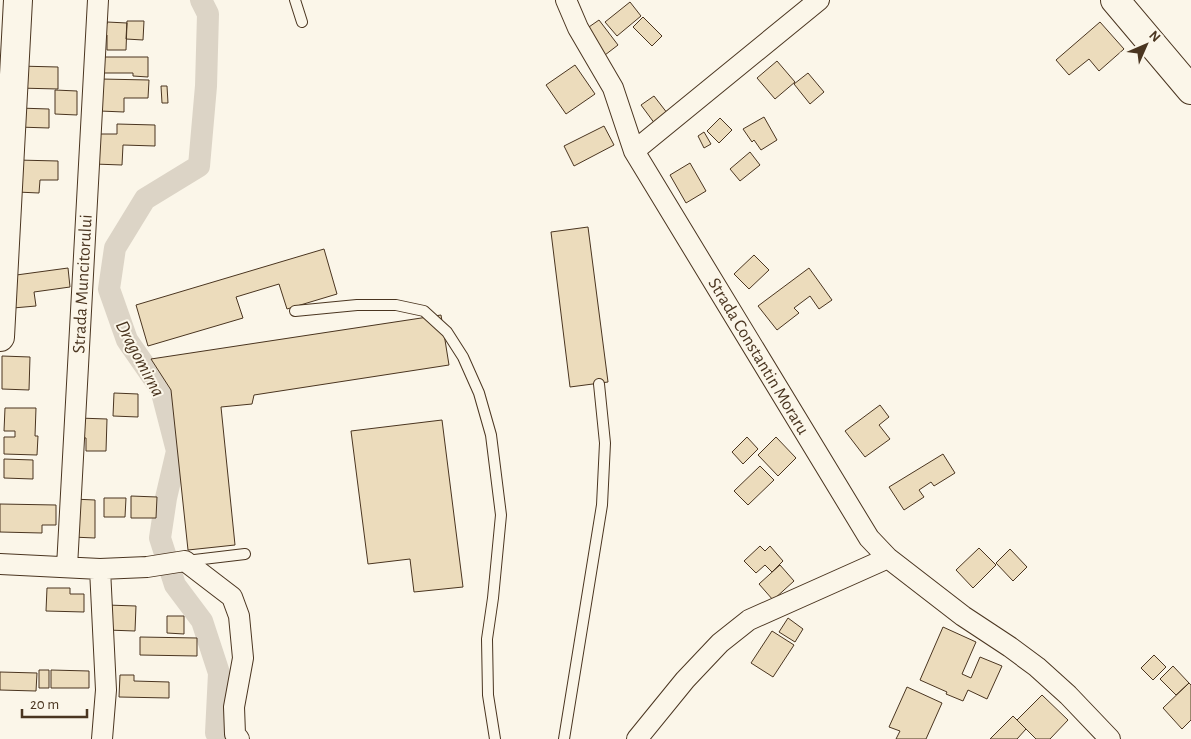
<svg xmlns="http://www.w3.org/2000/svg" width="1191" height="739" font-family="'Alegreya Sans',sans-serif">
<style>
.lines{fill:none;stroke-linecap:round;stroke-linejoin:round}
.canal{stroke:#dcd4c6;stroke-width:22}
.building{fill:#ecdcbc;stroke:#4a3520}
.lane-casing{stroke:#4a3520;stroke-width:12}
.street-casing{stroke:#4a3520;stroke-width:22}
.secondary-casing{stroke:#4a3520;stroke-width:30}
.lane{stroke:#fbf6e9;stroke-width:10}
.street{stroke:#fbf6e9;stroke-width:20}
.secondary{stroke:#fbf6e9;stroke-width:28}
.labels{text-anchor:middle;stroke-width:4;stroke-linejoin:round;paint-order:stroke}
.street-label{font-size:18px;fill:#4a3520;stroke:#fbf6e9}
.water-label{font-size:19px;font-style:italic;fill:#4a3520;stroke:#fbf6e9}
</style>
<rect width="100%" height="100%" fill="#fbf6e9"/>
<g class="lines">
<path class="canal" d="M201,0L208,14L206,86L199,166L145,199L115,248L109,289L127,340L161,389L177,451L166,498L160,538L175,585L202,621L219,673L216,733L221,739"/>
</g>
<path class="building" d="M630,2L641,16L617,36L605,22Z
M643,17L662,36L652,46L633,27Z
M599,20L618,45L605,55L586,29Z
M127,21H144L143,40L126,39Z
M107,22L127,23L126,50H107V35H103V24H107Z
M1100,22L1124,49L1099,71L1089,59L1069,75L1056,60Z
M101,57H148V77L133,76V73H101Z
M777,61L795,82L775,99L757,78Z
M575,65L595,94L566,114L546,85Z
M18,66L58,67V89L18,88Z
M808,73L824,92L810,104L794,84Z
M101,79L149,80L148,98H124V112L100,111Z
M161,86H167L168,103H162Z
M55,90L77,91V115L55,114Z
M654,96L671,118L658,128L641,105Z
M18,108L49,109V128L18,127Z
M764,117L777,140L761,150L754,140L752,142L743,129Z
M720,118L732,130L719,143L707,131Z
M117,124L155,125V146L123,145L122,165L94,164V134H117Z
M604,126L614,145L574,166L564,146Z
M704,132L711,144L704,148L698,136Z
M750,152L760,165L740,181L730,169Z
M17,160L58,161V180H40L39,193L17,192Z
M690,163L706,191L686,203L670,175Z
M588,227L608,382L570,387L551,232Z
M324,249L337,294L287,309L279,284L236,297L243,318L148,346L136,305Z
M754,255L769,270L749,289L734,274Z
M68,268L70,287L34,292L36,306L13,308L9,276Z
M809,268L832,300L819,309L810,296L794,308L799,313L777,330L758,306Z
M441,315L449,365L254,395L252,404L221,407L235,545L188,550L171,390L151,359Z
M2,356L30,357L29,390L2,389Z
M114,393L138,394V417L113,416Z
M880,405L889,417L879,425L890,439L865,457L845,431Z
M5,408H36L35,436H38L37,455L4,454V437H15V431H4Z
M78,418L107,419L106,451H86V438L78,437Z
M442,420L463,587L414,592L410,559L368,564L351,431Z
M747,437L758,449L743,464L732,452Z
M776,437L796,458L778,476L758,455Z
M943,454L955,473L934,486L931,482L919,490L924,497L904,510L889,487Z
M4,459L33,460V479L4,478Z
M760,466L774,480L748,505L734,491Z
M131,496L157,497L156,518H131Z
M104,498H126L125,517H104Z
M73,499L95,500V538L72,537Z
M0,504L56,505V525H42V533L0,532Z
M760,546L765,551L770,546L783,561L772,572L765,565L756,573L744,561Z
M979,548L996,565L973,588L956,570Z
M1010,549L1027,567L1013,581L996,563Z
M780,565L794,581L773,600L759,584Z
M47,588H70V594H84V612L46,611Z
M107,605L136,606L135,631L107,630Z
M167,616H184V634L167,633Z
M788,618L803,629L795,642L779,632Z
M943,627L976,642L962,674L971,678L980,657L1002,666L987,699L968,690L963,701L946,694L947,692L920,680Z
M772,631L794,645L773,677L751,663Z
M140,637L197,638V656L140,655Z
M1154,655L1166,667L1153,680L1141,668Z
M1173,666L1189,683L1176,695L1160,679Z
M39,670H49V688H39Z
M51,670L89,671V688H51Z
M0,672L37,673L36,691L0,690Z
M120,675H134V681L169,682V698L119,697Z
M1189,683L1191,685V720L1182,729L1163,708Z
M907,687L942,703L926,739H896L900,731L889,727Z
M1042,695L1068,720L1050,739H1036L1017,720Z
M1013,716L1026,729L1017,739H990Z"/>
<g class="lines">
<defs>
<path id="lane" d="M295,0L302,22
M295,311L357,305H396L424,311L447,332L463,357L479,393L491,435L501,515L493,598L487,639L488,695L495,739
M186,561L245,554
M564,739L602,505L605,443L599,384"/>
<path id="street" d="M566,0L578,28L613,88L634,151L869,538L888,558L963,616L1010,647L1037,667L1068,695L1110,739
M634,151L819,0
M0,564L100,569L147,567L185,561L232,597L239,616L243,658L234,707L235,734L239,739
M67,567L98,0
M100,569L106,690L102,739
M637,739L685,680L720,643L749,620L888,558"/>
<path id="secondary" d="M1115,0L1191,90
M0,337L18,0"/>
</defs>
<use href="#lane" class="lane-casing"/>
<use href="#street" class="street-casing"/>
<use href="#secondary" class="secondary-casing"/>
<use href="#lane" class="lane"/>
<use href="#street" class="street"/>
<use href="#secondary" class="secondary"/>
</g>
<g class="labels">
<g class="street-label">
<text transform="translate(82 284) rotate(-87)" y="6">Strada Muncitorului</text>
<text transform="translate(759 356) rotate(59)" y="6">Strada Constantin Moraru</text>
</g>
<g class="water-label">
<text transform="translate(141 358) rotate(62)" y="7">Dragomirna</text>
</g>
</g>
<g transform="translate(1146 45) rotate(45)" stroke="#fbf6e9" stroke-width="4" paint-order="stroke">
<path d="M0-4L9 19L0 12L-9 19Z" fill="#4a3520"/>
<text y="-8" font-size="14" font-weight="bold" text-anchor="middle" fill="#4a3520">N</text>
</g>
<path d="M22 709v8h65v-8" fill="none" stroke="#4a3520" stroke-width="2.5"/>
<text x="30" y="709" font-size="15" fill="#4a3520" stroke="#fbf6e9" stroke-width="4" paint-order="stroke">20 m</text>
</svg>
